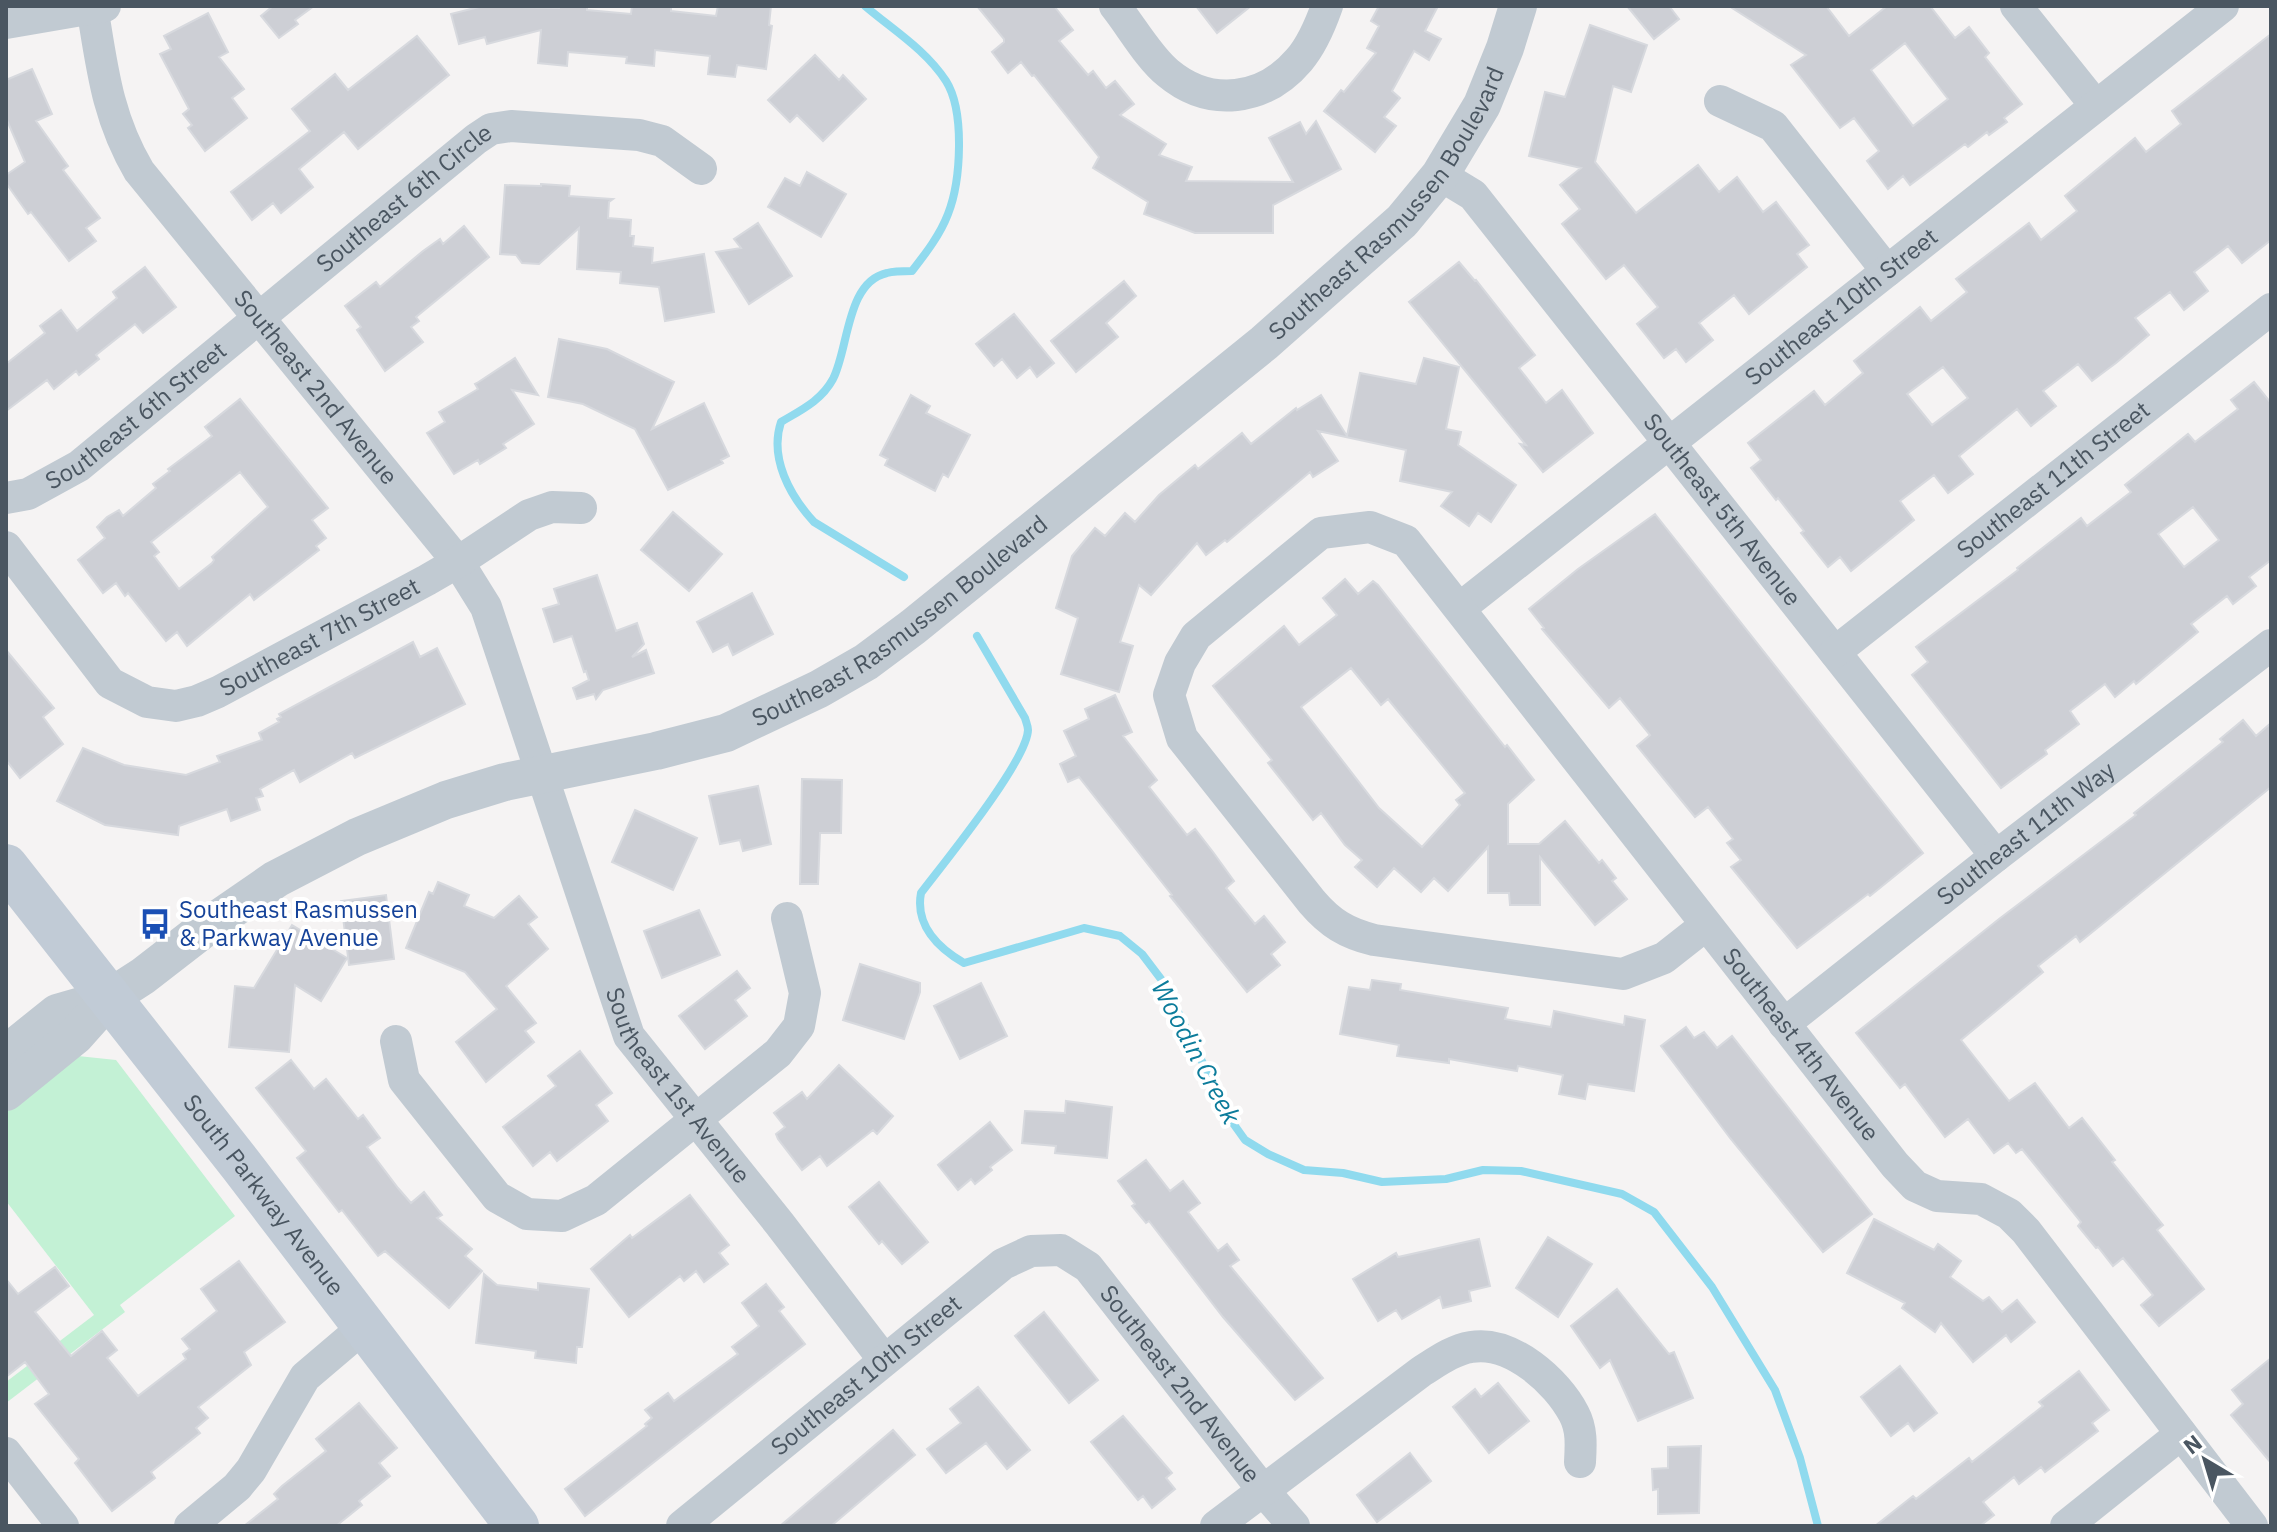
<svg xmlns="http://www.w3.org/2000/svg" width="2277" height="1532" font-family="'IBM Plex Sans',sans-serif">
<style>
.green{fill:#c3f1d5}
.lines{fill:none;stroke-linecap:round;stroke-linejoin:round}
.stream{stroke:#90daee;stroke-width:8}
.building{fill:#cdcfd5;stroke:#d7d9de;stroke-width:2;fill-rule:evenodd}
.minor{stroke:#c1cad2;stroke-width:32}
.tertiary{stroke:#c1cad2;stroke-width:38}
.secondary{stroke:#c1cbd6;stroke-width:44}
.labels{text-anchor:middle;stroke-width:8;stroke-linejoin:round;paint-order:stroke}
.street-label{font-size:24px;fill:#4a5661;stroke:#fff}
.transit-label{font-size:24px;fill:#164399;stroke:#fff;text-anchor:start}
.water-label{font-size:26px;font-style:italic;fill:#0c7c9b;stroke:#fff}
</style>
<rect width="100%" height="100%" fill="#f5f3f3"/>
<path class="green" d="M78,1056L116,1060L235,1216L120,1305L125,1312L6,1403V1382L94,1315L6,1201V1112Z"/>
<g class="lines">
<path class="stream" d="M865,6C893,30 925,49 946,81C965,111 961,181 948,214C940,235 926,253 912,271C904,271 894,271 887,273C846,282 849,348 833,379C821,401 801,410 781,422C769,458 790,496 814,522L904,577
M977,636L1025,718C1026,722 1028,726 1028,730C1027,761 943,864 921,893C915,925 938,948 964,963L1084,928L1120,936L1142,954L1164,983L1230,1119L1245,1140L1268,1154L1304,1170L1343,1173L1382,1182L1446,1179L1483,1170L1521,1171L1622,1194L1654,1212L1712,1287L1775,1390L1800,1458L1818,1526"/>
</g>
<path class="building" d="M273,6H314L295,20L298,24L279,38L261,16Z
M483,6L559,8V6H587V10L631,14L632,6H671V11L716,16L718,6H771L769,25L772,26L766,69L737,65L735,77L708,74L710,56L655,50L654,66L626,63L627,57L568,52L567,66L538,63L541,30L487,44L485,37L459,44L451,14Z
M977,6H1054L1073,30L1059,41L1088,75L1093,71L1106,88L1115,81L1134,104L1120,115L1166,144L1159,155L1192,167L1186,181L1293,182L1269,138L1300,122L1306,134L1316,121L1341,169L1273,205V233H1195L1144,214L1148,202L1093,168L1099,157L1034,75L1032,76L1021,62L1008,73L992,52L1004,42V39Z
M1196,6H1251L1217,33Z
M1379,6H1438L1425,31L1441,39L1429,60L1414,51L1392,91L1400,98L1384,117L1396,126L1375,152L1324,111L1341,90L1344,92L1376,53L1367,48L1379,26L1371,21Z
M1627,6H1669L1679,19L1654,39Z
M1729,6H1826L1849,36L1887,6H1930L1955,38L1969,27L1989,53L1985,57L2022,104L2004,118L2007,122L1989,135L1987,132L1968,147L1965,144L1910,185L1903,176L1888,189L1867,161L1879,151L1854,118L1840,128L1791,65L1806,55ZM1905,43L1948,99L1913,126L1871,70Z
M208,13L228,52L219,57L244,89L232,98L247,118L205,151L188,128L192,125L183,114L189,109L160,54L171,49L164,36Z
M1590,25L1647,45L1631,92L1613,86L1595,162L1636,213L1698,165L1719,192L1737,177L1763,212L1776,202L1809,245L1797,254L1807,267L1749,314L1734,295L1699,323L1713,340L1686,362L1676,349L1664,358L1637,324L1658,307L1624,265L1606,279L1562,224L1580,209L1560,185L1581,168L1529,156L1545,92L1565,97Z
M2271,34V240L2242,263L2228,246L2194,272L2208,291L2184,310L2170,292L2135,318L2149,335L2116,363L2092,381L2078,364L2043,391L2056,406L2031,426L2017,409L1959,456L1973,474L1948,493L1934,475L1900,501L1914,520L1851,571L1840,557L1828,567L1801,533L1804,531L1778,498L1776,500L1751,468L1761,460L1748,443L1814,391L1825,405L1863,373L1854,361L1920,307L1931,321L1967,292L1956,279L2029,223L2041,240L2077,211L2065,196L2135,138L2146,152L2181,124L2172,111ZM1943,367L1968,398L1932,425L1907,394Z
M417,36L449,75L358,149L344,132L299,169L313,187L281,213L273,203L252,220L231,192L310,131L292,109L335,74L348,90Z
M815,55L839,80L843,75L866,99L823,141L797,115L790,122L768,100Z
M32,69L52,114L36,121L68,166L63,170L100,218L86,228L96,241L69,261L31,212L28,214L6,183V175L25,162L6,118V80Z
M807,172L846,194L821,237L768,207L785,178L800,186Z
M541,184L570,186L569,196L613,199L609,202L608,218L631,220L630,236H634L633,246L653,248L652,263L704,254L714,312L665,321L659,287L620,283L621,272L577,269L579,228L539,264L522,263L516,255L500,254L505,185L541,186Z
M758,223L792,276L749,304L716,252L741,248L734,239Z
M464,226L489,257L416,317L419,321L411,327L423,342L385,371L357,330L361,327L345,306L376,282L380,287L423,251L440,239L443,244Z
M1459,262L1475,281L1476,280L1535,355L1519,368L1546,403L1562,390L1593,433L1543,472L1520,444L1526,445L1409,302Z
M145,267L176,307L143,333L135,324L96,355L99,359L79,375L76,371L54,389L47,380L6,411V364L45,333L40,326L61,310L77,331L117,298L113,292Z
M1124,281L1136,296L1106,323L1118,337L1076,372L1051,341Z
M1014,314L1054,363L1037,377L1030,367L1017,378L1002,359L994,366L976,344Z
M559,339L607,349L674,382L652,429L704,403L729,456L721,460L723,463L668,490L635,429L583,404L548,397Z
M515,358L538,395L512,390L534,424L503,444L506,448L480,464L478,460L454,474L427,433L445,422L439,412L478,389L475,384L477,383Z
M1424,358L1459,367L1446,429L1461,432L1458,445L1516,485L1491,522L1478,513L1469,526L1441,506L1452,492L1400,481L1406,450L1318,431L1338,461L1313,477L1310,472L1227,542L1225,540L1206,555L1197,543L1151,595L1139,585L1120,642L1133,646L1119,692L1061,674L1078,618L1056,608L1072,556L1095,528L1105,536L1125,513L1135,522L1159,495L1195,465L1198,469L1242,433L1251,444L1296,408L1297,410L1321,395L1347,436L1360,373L1416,384Z
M2254,382L2271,403V560L2249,577L2256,586L2233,604L2227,596L2191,624L2198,632L2136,684L2134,681L2115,697L2105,684L2070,711L2079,724L2045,750L2047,754L2001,788L1912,675L1928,662L1916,647L2018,570L2017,568L2081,518L2087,526L2131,492L2125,485L2188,434L2195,442L2238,409L2231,400ZM2193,507L2219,540L2184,567L2158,534Z
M911,395L930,406L926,413L970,435L948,477L943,474L935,491L885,465L888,459L880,455Z
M240,399L328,508L312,520L326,538L316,546L319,550L254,600L250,594L187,646L177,632L166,641L128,593L125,596L116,583L103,593L78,560L105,538L97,527L107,517L119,510L123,516L156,488L153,484L170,471L168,469L212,436L205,427ZM240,472L268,507L212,557L214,560L212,563L179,589L154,556L159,552L151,542Z
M673,512L722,554L689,591L641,550Z
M1655,514L1923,853L1870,896L1868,894L1797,948L1731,867L1741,860L1727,843L1733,839L1708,807L1695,817L1637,746L1650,735L1620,698L1609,708L1542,629L1544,628L1529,609L1578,569Z
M597,575L616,631L637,623L644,644L632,657L646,650L654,673L603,690L596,699L594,694L577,699L573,688L589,680L586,671L584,672L572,636L554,642L543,609L559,604L554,589Z
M1345,579L1358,594L1373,581L1378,585L1505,747L1507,745L1534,780L1508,804V844H1539L1565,821L1599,863L1602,860L1616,878L1612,881L1627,899L1595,925L1540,857V905H1510L1509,893H1488V847L1448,891L1434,878L1421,892L1394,868L1377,887L1355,867L1362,860L1345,845L1321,813L1313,820L1268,763L1272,760L1213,686L1284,626L1299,645L1337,615L1323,598ZM1351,668L1381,705L1388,699L1465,793L1456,800L1460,805L1422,847L1379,808L1301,707Z
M752,593L773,634L733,655L728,644L713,652L697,622Z
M413,642L420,657L437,648L465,704L355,758L352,753L300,782L294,770L260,789L263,796L256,798L260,810L231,821L227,809L179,826L178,835L105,825L57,801L83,748L124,765L186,775L220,762L217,756L262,740L259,733L279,722L277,719L281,717L279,714Z
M6,650L54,708L43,717L63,744L20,778L6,760Z
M1115,695L1132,732L1123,736L1157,780L1149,787L1187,835L1195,829L1213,852L1234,881L1226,888L1255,924L1264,916L1285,942L1271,954L1280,965L1247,992L1170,896L1172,895L1079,777L1068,782L1060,764L1076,756L1064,731L1089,719L1085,709Z
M2243,720L2256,736L2271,723V787L2080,942L2076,936L2038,966L2043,972L1961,1040L2009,1101L2035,1083L2069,1128L2082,1118L2115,1160L2112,1162L2163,1225L2157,1230L2204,1289L2159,1326L2141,1305L2153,1295L2123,1258L2113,1266L2098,1247L2096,1248L2078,1226L2081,1222L2022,1149L2016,1153L2008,1143L1994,1153L1968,1119L1945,1137L1905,1084L1900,1088L1856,1033L1999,919L2136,815L2134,813L2223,742L2220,739Z
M802,779L842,780L841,833H820L818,884H800Z
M758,786L771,844L743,851L740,840L720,844L709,796Z
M635,810L697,838L673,890L612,862Z
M438,882L469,895L464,906L494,918L519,896L537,917L528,924L548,949L506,986L536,1023L525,1031L534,1042L486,1082L456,1042L497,1009L465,972L406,948L429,892L433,894Z
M386,895L394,959L349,965L341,901Z
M699,910L720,955L662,978L644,931Z
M292,925L347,958L321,1001L295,985L289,1052L229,1047L235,986L254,988Z
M860,964L920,983V992L904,1039L843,1020Z
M737,971L750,988L735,1000L747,1016L705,1049L679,1016Z
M1372,980L1401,984L1400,990L1508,1008L1505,1019L1551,1027L1554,1011L1624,1025L1625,1016L1645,1020L1634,1091L1588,1084L1585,1099L1559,1094L1563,1075L1518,1066L1517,1071L1449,1059V1063L1397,1056L1399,1045L1340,1034L1349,987L1370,990Z
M981,983L1007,1036L960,1059L934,1006Z
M1686,1027L1694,1038L1704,1032L1717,1048L1732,1036L1872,1214L1823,1252L1730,1138L1661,1046Z
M580,1051L612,1093L596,1105L608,1121L557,1161L550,1152L533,1166L503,1127L556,1086L548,1076Z
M291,1060L314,1089L326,1079L358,1119L363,1115L380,1138L367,1147L398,1188L411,1203L424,1192L442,1215L437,1218L472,1249L465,1256L482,1271L449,1308L385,1251L378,1256L342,1210L339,1212L297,1158L306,1151L256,1088Z
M839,1065L893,1116L877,1134L873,1130L827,1166L820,1156L802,1170L778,1139L776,1134L785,1127L774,1113L802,1092L807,1099Z
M1066,1101L1112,1107L1107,1158L1055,1153L1056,1146L1022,1143L1025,1111L1065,1113Z
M990,1122L1012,1150L990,1167L992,1170L975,1184L971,1179L958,1190L938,1165Z
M1146,1160L1170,1191L1183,1181L1200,1203L1188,1212L1218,1251L1227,1244L1239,1260L1230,1266L1323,1378L1295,1400L1223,1317L1149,1221L1146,1223L1132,1206L1135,1204L1118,1181Z
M879,1182L928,1242L902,1264L882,1241L879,1244L849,1207Z
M690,1195L729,1245L719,1253L728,1264L704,1282L696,1271L684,1281L680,1276L629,1317L591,1269L630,1235L632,1238Z
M1874,1219L1934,1250L1938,1244L1961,1261L1950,1277L1983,1301L1989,1297L2002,1312L2017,1300L2035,1322L2011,1342L2006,1335L1973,1362L1941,1323L1935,1332L1902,1308L1905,1303L1847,1273Z
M1548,1237L1592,1264L1558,1317L1516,1288Z
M1479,1239L1490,1286L1469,1291L1471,1301L1443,1308L1440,1297L1402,1319L1396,1310L1378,1321L1353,1279L1396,1253L1398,1257Z
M239,1261L285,1322L244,1352L251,1365L198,1407L208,1418L196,1428L200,1433L151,1472L155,1478L112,1511L75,1463L79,1459L35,1404L49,1394L25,1362L6,1377V1279L18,1294L55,1267L69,1286L35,1312L71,1356L102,1331L117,1350L107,1358L138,1396L186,1359L183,1354L190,1349L182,1339L217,1311L201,1289Z
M484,1274L497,1285L538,1290V1283L589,1289L582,1347H577L576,1363L535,1358L536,1351L476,1343Z
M766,1284L784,1307L779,1311L805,1344L585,1516L565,1489L647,1426L645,1424L652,1418L645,1410L668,1393L674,1401L738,1354L732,1347L759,1326L742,1303Z
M1617,1289L1669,1354L1674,1352L1693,1398L1638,1421L1610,1360L1600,1368L1571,1326Z
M1044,1312L1098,1380L1069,1403L1015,1336Z
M2271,1358V1463L2231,1415L2243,1404L2232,1390Z
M1900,1366L1937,1413L1914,1431L1908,1423L1891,1436L1861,1397Z
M2079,1371L2109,1410L2092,1423L2098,1431L2045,1472L2041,1467L2019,1484L2014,1477L1983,1502L1994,1515L1980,1526H1875L1913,1496L1916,1499L1969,1458L1972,1462L2043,1406L2039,1402Z
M1498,1383L1529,1421L1489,1453L1453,1407L1475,1389L1481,1397Z
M978,1387L1030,1450L1007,1469L986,1443L946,1473L927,1449L961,1423L950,1409Z
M359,1403L397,1448L379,1463L390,1476L359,1501L362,1505L336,1526H244L278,1499L274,1494L282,1486L326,1451L316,1439Z
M1123,1416L1172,1473L1166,1478L1175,1489L1152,1508L1143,1496L1138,1500L1091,1442Z
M893,1430L915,1455L831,1526H780Z
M1701,1446L1699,1513L1658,1514V1489L1653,1490L1652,1469L1668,1468V1447Z
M1410,1453L1431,1481L1377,1522L1357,1495Z"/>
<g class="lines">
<g class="minor">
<path id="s1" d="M92,6C102,67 107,117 139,171L458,562L486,607L629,1036L779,1223L884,1360"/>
<path d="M1115,6C1131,26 1149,58 1168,73C1210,108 1264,101 1299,60C1311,46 1321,23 1327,6"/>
<path d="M2016,6L2096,106"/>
<path d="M6,23L105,6"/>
<path d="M1720,101L1773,126L1887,271"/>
<path id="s2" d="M1440,175L1473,195L1996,856"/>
<path id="s3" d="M6,498L28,494L79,466L476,139L491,129L511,126L639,135L662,141L701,169"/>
<path id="s4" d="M6,547L110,683L147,702L176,706L197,701L218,692L427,580L458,562L529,515L552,507L581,508"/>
<path id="s5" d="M1460,608L2223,6"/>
<path id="s6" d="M1835,652L2271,309"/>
<path id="s7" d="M1706,925L1664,958L1623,974L1374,940C1346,933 1330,923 1312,902L1182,738L1169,695L1180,663L1196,636L1321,533L1370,527L1406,541L1895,1165L1915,1186L1937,1196L1981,1199L2009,1214L2026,1231L2252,1526"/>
<path id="s8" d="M1784,1024L1996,856L2271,645"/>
<path d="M396,1041L404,1080L497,1197L527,1214L562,1216L596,1200L778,1053L799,1026L805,993L787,918"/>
<path d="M6,1453L63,1526"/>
<path d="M190,1526L237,1487L251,1470L305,1377L365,1326"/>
<path id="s9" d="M682,1526L1003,1264L1031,1251L1061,1250L1088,1267L1262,1489L1294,1526"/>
<path d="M1216,1526L1422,1371C1438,1361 1453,1350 1471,1347C1511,1340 1557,1381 1574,1414C1582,1429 1581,1445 1580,1462"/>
<path d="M2066,1526L2181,1434"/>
</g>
<g class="tertiary">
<path id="s10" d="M6,1054L57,1013L109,998L143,976L205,928L276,879L357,837L446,800L505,782L656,751L726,733L819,689L866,662L913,627L1264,343L1402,221L1440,175L1482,105L1505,48L1518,6"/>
<path d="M6,1092L75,1036L109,998"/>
</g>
<path class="secondary" id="s11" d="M6,866L241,1165L517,1526"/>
</g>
<defs>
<symbol id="bus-bare" viewBox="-9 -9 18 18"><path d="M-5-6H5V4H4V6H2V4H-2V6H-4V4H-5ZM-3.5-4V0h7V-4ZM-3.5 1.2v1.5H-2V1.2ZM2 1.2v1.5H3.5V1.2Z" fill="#1a4fb4" stroke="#fff" stroke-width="2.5" paint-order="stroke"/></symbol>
</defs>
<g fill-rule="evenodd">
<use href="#bus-bare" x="133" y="902" width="44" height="44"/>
</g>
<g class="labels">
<g class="street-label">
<text dy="8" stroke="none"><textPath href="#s10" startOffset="1656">Southeast Rasmussen Boulevard</textPath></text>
<text dy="8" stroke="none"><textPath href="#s3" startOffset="502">Southeast 6th Circle</textPath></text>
<text dy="8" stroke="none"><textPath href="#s5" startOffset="486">Southeast 10th Street</textPath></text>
<text dy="8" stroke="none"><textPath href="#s1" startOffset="452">Southeast 2nd Avenue</textPath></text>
<text dy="8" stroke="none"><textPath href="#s3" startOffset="156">Southeast 6th Street</textPath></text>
<text dy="8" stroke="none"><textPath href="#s6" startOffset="278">Southeast 11th Street</textPath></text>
<text dy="8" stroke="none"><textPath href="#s2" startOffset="440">Southeast 5th Avenue</textPath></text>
<text dy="8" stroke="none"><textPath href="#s10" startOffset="1008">Southeast Rasmussen Boulevard</textPath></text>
<text dy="8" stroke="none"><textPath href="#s4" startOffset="402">Southeast 7th Street</textPath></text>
<text dy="8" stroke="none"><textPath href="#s8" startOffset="308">Southeast 11th Way</textPath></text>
<text dy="8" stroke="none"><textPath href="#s7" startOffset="1632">Southeast 4th Avenue</textPath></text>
<text dy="8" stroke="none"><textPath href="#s1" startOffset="1250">Southeast 1st Avenue</textPath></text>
<text dy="8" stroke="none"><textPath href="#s11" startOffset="418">South Parkway Avenue</textPath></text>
<text dy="8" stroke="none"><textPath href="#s9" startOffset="238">Southeast 10th Street</textPath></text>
<text dy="8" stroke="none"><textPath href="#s9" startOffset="656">Southeast 2nd Avenue</textPath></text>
</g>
<g class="transit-label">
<text x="179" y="918">Southeast Rasmussen<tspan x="179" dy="28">&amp; Parkway Avenue</tspan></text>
</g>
<g class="water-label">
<text transform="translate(1196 1052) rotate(62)" y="9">Woodin Creek</text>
</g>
</g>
<rect width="2277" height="1532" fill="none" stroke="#4a5661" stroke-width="16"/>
<g transform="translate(2205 1460) rotate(322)" stroke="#ffffff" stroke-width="6" paint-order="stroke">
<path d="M0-6L14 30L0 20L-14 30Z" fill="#4a5661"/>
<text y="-12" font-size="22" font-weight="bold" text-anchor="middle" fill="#4a5661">N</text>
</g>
</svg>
